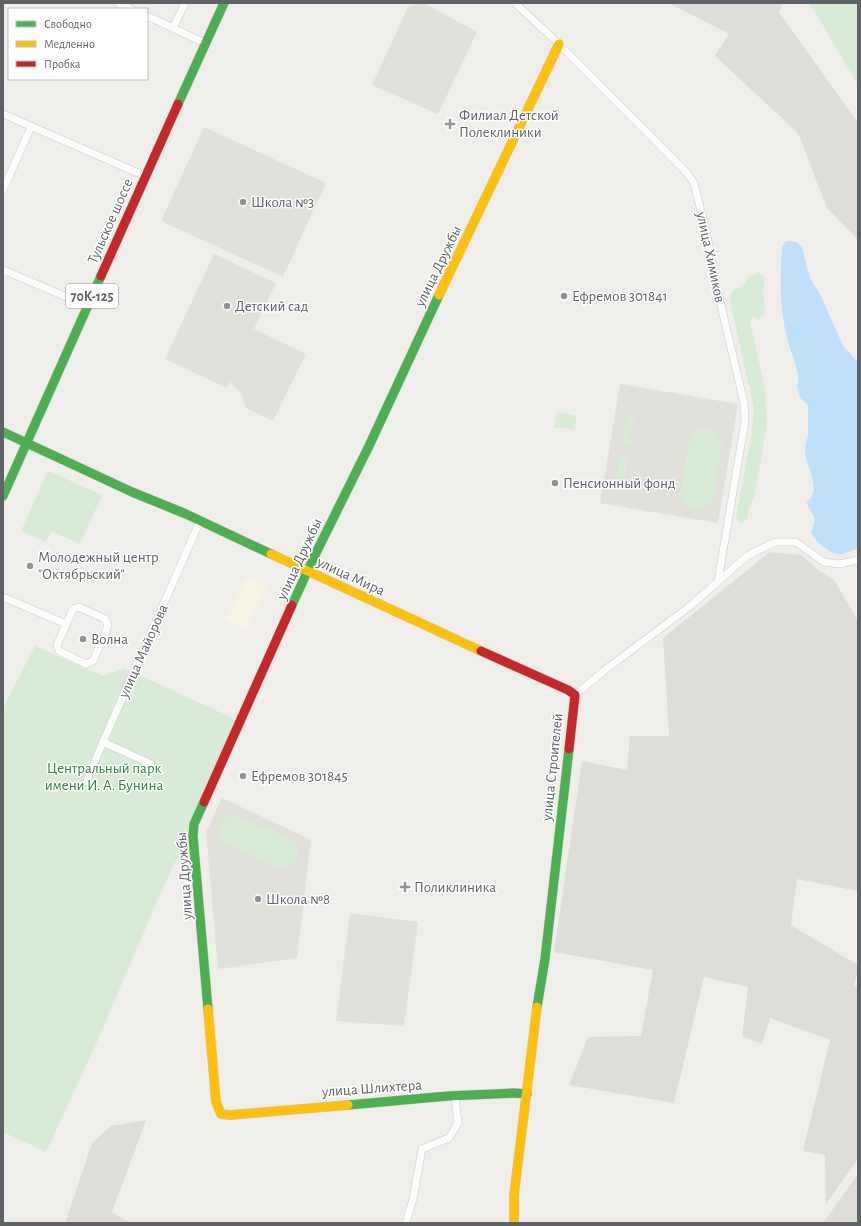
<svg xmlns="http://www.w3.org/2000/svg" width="861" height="1226" font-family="'Alegreya Sans',sans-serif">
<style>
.commercial{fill:#f7f3e4}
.industrial{fill:#dfddda}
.education{fill:#e2e0da}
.green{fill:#d8ebd6}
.water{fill:#bfe0f9}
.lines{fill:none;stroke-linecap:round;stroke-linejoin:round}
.street-casing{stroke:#cbcccc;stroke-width:8}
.fast-casing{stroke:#cacacb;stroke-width:10}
.slow-casing{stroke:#cacacb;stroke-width:10}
.jam-casing{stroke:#cacacb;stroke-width:10}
.street{stroke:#fdfcfc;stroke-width:7}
.fast{stroke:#4caf50;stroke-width:9}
.slow{stroke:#ffc107;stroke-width:9}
.jam{stroke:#c62828;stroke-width:9}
.poi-dot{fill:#919496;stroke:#fff;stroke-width:1.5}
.labels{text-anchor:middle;stroke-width:3;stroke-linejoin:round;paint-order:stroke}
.shield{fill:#fff;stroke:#8f9295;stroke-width:1}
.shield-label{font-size:14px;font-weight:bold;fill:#5f6368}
.poi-label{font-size:15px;fill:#5f6368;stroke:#fff;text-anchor:start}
.street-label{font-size:15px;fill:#5f6368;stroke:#fff}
.park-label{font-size:15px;fill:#348238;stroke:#fff}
</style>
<rect width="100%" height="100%" fill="#efeeea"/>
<path class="commercial" d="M246,578L267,588L246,629L226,619Z"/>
<path class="industrial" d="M668,3H783L779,12L858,123V240L827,208L798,133L715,56L729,34Z
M770,552L801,555L818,570L834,580L858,621V891L797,879L791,925L858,965V972L854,985L858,987V1159L826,1204L825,1155L803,1151L830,1040L770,1018L762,1044L742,1036L748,987L704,977L674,1103L569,1085L588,1037L641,1036L653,970L554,952L582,761L627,770L630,736H669L663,638Z
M146,1120L112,1212L130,1223H65L92,1143L111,1126Z
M858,1174V1223H823Z"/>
<path class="education" d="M424,3L477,32L438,114L372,85L408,7Z
M204,127L326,183L283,277L161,221Z
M214,254L276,283L254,329L306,354L273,421L246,408L242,394L230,382L227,388L165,359Z
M620,384L738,404L718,523L600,503Z
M222,798L311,840L297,958L218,969L206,832Z
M350,913L418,922L404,1026L336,1021Z"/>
<path class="green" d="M808,3H858V85L814,10Z
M759,273C761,274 763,275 764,277C766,281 763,289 763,294C763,303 771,315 757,319L752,316L750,322L765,389L767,423L755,494L749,509L747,519L743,523H740L736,518L752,431L754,409L733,314C731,307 727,293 736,289C738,288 741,288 743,287L748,277Z
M557,412L577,416L574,430L554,427Z
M629,416H634L629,445L622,444L626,419Z
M702,429C714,428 721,435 722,447L714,496C706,518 682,514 681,491L689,441C692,435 695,432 702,429Z
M620,456L628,457L623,486L620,485L616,481Z
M48,471L102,495L80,544L51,531L46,542L21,531Z
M35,646L103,676L124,668L237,720L221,764L158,899L96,1044L46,1152L3,1132V708Z
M231,815H236C246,820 290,837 295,844C304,857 291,868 278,867L225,843C214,833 217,819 231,815Z"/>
<path class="water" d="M789,241L797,242L802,247L810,278L821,296L843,346L858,362V548C853,550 848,552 843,554C831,556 816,542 811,532C820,513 810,516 807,502C809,500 812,497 813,494C818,477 798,457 808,437V405L800,398L797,386C802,376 792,356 789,345C779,311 780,282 782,247L785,242Z"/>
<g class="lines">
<defs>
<path id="street" d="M118,3L131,9
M515,3L559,44L687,173L694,183L707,235L716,284L744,403L745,421L718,581
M147,16L205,43
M173,28L185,3
M3,114L145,176
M3,190L31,127
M3,270L88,306
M3,597L66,624
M79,607L105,619L108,626L93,661L86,664L59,651L57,645L73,609Z
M575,695L605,670L689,607L747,556L775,542H796L824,562L839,564L858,560
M103,742L151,764
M87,782L88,777L103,742L200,521
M406,1223L413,1199L422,1149L449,1138L458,1123L455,1096"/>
<path id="fast" d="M178,104L224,3
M3,432L132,492L186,514L271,554
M3,496L101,276
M292,605L313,559L369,446L439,295
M204,802L194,824L193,836L208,1009
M537,1007L545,959L569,749
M348,1105L448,1096L514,1093L527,1094"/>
<path id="slow" d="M439,295L559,44
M271,554L481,651
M208,1009L216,1102L221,1114L230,1115L348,1105
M514,1223V1195L537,1007"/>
<path id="jam" d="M101,276L178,104
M481,651L568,690L575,695L569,749
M204,802L292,605"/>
</defs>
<use href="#street" class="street-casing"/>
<use href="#fast" class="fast-casing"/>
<use href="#slow" class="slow-casing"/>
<use href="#jam" class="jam-casing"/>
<use href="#street" class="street"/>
<use href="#fast" class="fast"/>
<use href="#slow" class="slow"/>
<use href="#jam" class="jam"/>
</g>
<g class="poi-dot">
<path d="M448 118h4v4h4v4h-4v4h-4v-4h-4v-4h4z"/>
<circle cx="243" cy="202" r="4"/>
<circle cx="564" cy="296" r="4"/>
<circle cx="227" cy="306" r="4"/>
<circle cx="555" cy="483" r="4"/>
<circle cx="30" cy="566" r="4"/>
<circle cx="83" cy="639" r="4"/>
<circle cx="243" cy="776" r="4"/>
<path d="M403 881h4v4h4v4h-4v4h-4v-4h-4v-4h4z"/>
<circle cx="258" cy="899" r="4"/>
</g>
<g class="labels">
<rect class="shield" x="66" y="284" width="52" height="24" rx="3"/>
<g class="shield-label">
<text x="92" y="301">70К-125</text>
</g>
<g class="poi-label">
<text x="459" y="120">Филиал Детской<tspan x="459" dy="17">Полеклиники</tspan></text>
<text x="251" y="207">Школа №3</text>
<text x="572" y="301">Ефремов 301841</text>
<text x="235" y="311">Детский сад</text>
<text x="563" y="488">Пенсионный фонд</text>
<text x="38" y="562">Молодежный центр<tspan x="38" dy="17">"Октябрьский"</tspan></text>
<text x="91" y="644">Волна</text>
<text x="251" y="781">Ефремов 301845</text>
<text x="414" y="892">Поликлиника</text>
<text x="266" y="904">Школа №8</text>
</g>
<g class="street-label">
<text transform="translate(110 221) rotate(-66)" y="5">Тульское шоссе</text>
<text transform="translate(711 257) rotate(78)" y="5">улица Химиков</text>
<text transform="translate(438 266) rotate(-64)" y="5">улица Дружбы</text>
<text transform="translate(299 559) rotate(-65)" y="5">улица Дружбы</text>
<text transform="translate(351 576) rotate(25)" y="5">улица Мира</text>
<text transform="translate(143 651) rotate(-66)" y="5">улица Майорова</text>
<text transform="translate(552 767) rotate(-84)" y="5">улица Строителей</text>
<text transform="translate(184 876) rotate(-94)" y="5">улица Дружбы</text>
<text transform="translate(372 1088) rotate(-4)" y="5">улица Шлихтера</text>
</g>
<g class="park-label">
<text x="104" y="773">Центральный парк<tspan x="104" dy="17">имени И. А. Бунина</tspan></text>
</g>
</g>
<rect width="861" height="1226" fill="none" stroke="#5f6368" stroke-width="8"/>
<rect x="8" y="8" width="140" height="72" fill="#ffffff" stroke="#bfc1c3"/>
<rect x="16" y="21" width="20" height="6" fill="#4caf50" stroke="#bfc1c3"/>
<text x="44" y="28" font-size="12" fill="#5f6368">Свободно</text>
<rect x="16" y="41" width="20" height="6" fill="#ffc107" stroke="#bfc1c3"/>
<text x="44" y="48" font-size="12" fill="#5f6368">Медленно</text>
<rect x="16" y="61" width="20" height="6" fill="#c62828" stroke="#bfc1c3"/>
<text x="44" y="68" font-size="12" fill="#5f6368">Пробка</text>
</svg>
